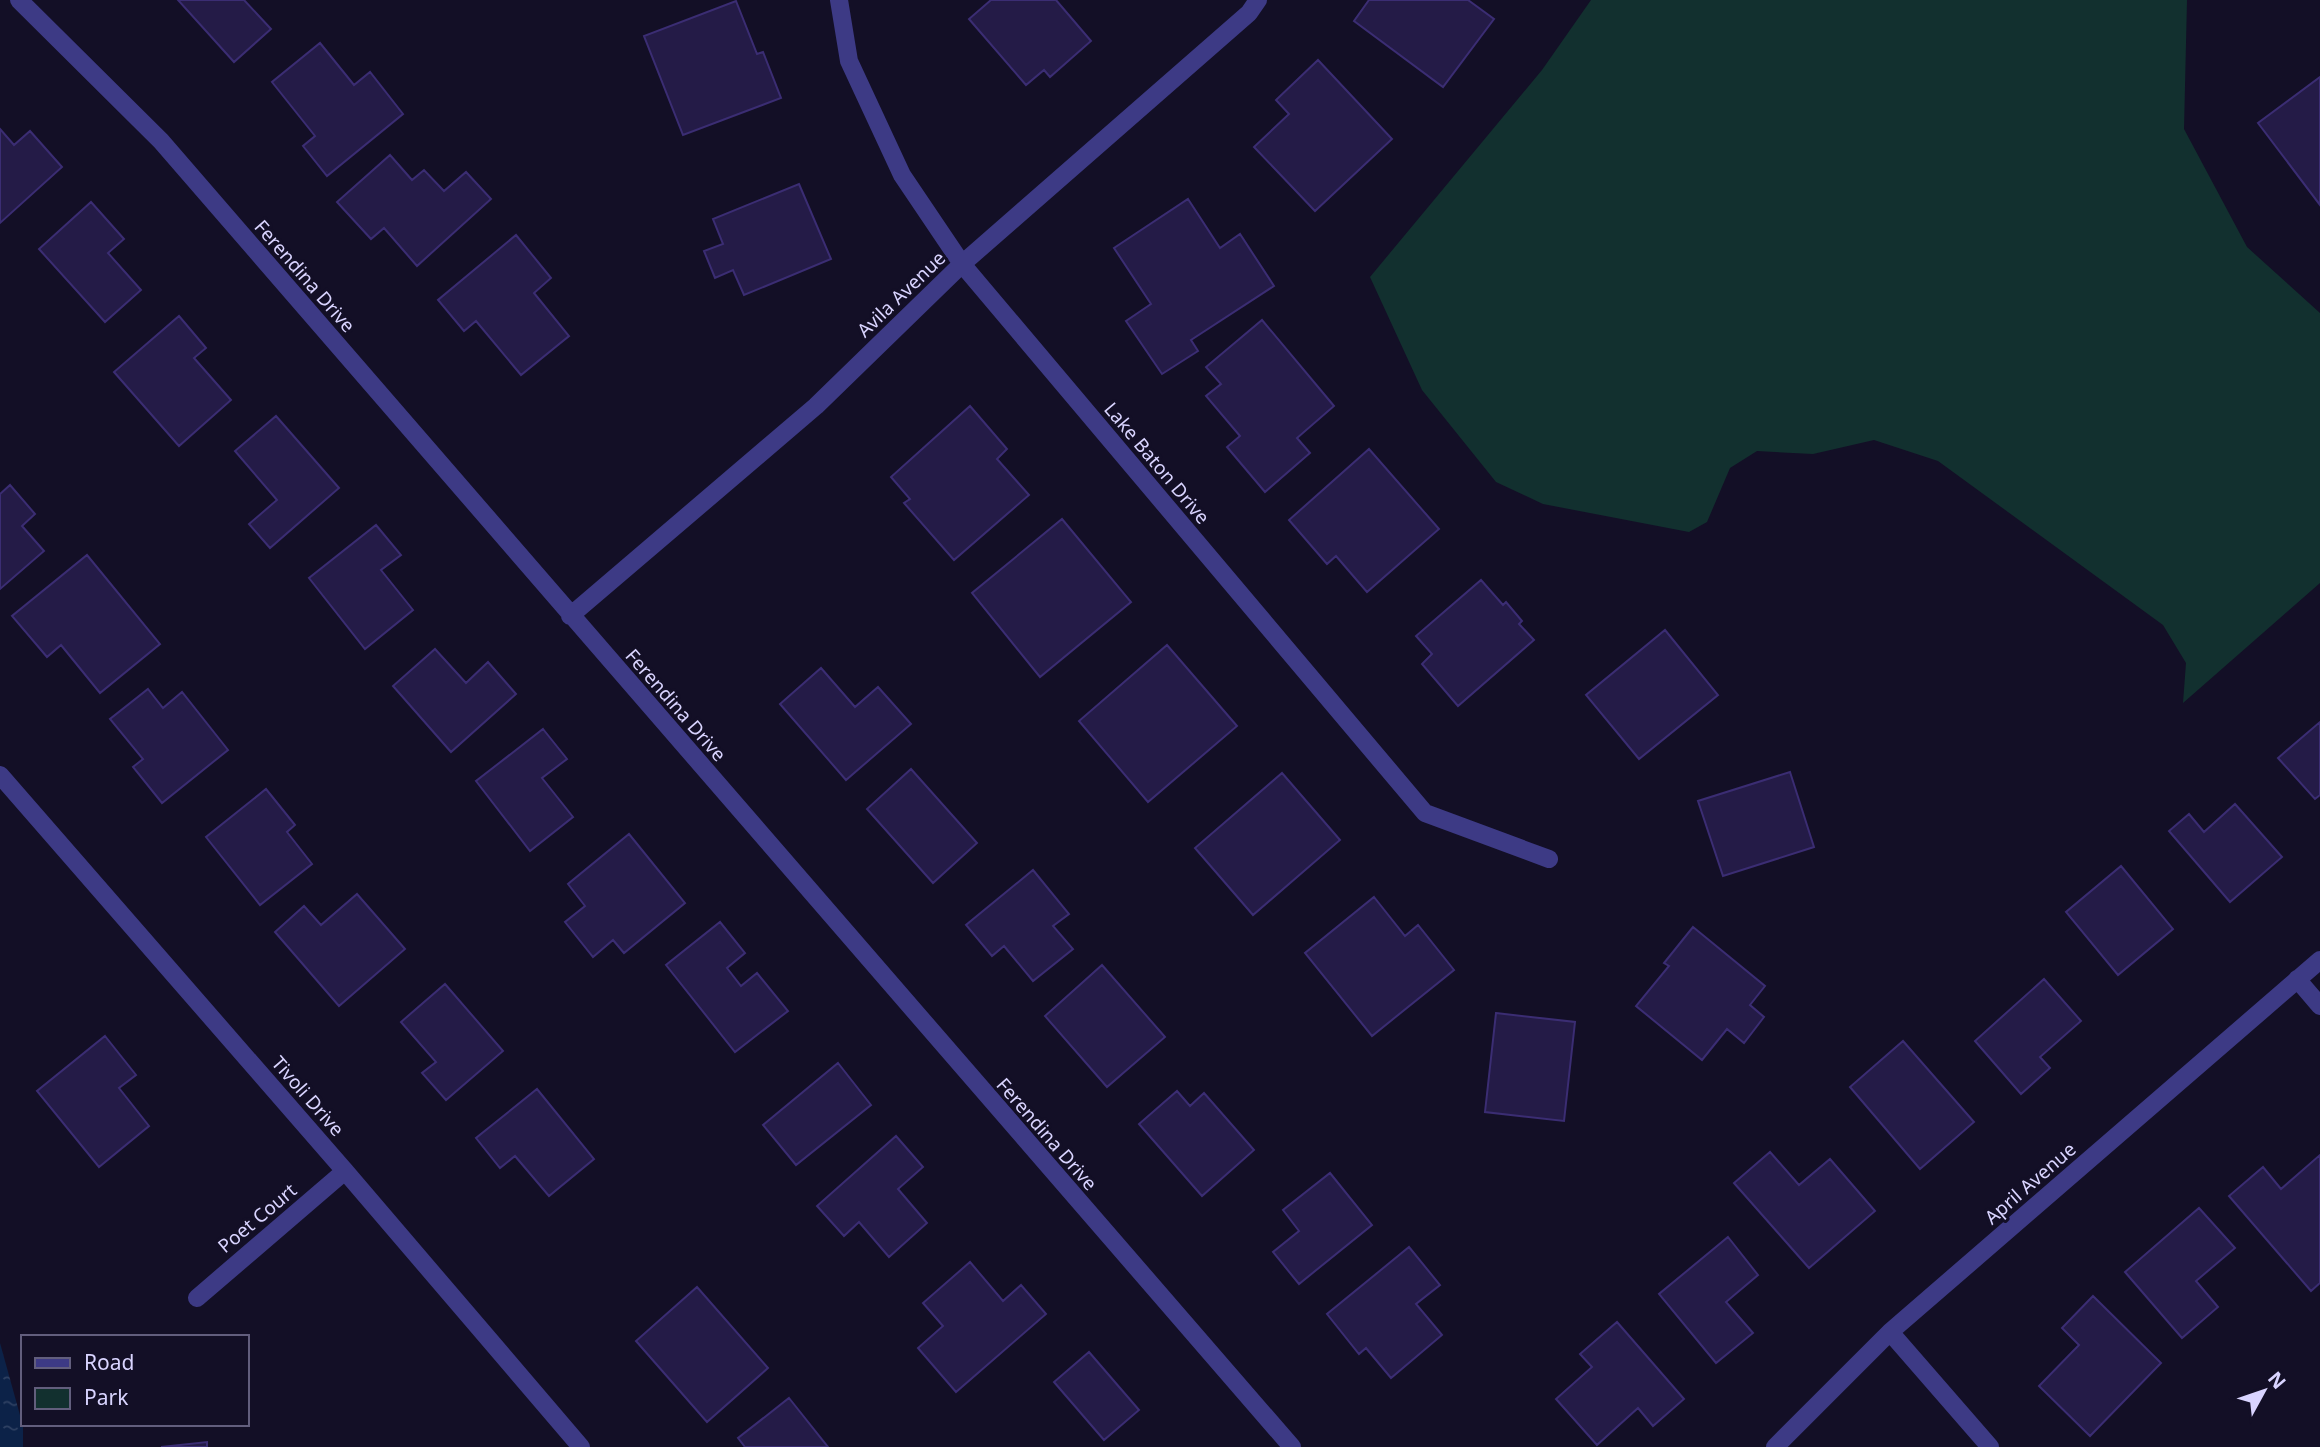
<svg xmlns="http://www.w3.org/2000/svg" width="2320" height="1447" font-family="'Noto Sans',sans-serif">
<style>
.green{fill:#12302f}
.water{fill:url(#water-ripples)}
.building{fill:#241b47;stroke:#3b2d73;stroke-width:2}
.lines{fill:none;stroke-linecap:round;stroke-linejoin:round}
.minor{stroke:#3d3a85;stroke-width:18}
.labels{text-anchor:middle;stroke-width:6;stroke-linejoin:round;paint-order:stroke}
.street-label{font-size:19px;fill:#d9d4ff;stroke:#130f26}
</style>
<defs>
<pattern id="water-ripples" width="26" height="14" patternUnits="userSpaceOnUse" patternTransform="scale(1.75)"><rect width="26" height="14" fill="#0c2248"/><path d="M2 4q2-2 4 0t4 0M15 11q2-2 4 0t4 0" fill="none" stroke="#2f4163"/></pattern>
</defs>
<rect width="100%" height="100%" fill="#130f26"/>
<path class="green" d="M1591,0H2187L2184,129L2247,247L2320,313V583L2183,703L2186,663L2163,625L1938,461L1874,440L1813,454L1757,451L1730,468L1707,522L1689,532L1543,504L1496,482L1422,390L1370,277L1542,70Z"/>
<path class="water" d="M0,1343L23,1426V1447H0Z"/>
<path class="building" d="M178,0H244L271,29L234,62Z
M991,0H1056L1091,41L1050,77L1044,70L1026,85L969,19Z
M1369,0H1468L1494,19L1443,87L1354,21Z
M736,1L757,54L763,52L781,98L683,135L644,36Z
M320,43L354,85L370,72L403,114L327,176L303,146L315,136L272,82Z
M1318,60L1392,139L1315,211L1254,147L1289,114L1276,100Z
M2320,77V205L2258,123Z
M0,129L14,145L30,131L62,167L0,223Z
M390,155L412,180L424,170L444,191L466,172L491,199L417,266L384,228L371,239L337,202Z
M799,184L831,259L744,295L733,270L715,278L704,251L723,244L713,219Z
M1188,199L1220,248L1240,234L1274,286L1191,340L1198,351L1162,374L1126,321L1151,304L1114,248Z
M91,202L124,239L108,253L141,290L105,322L39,249Z
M516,235L551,278L534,293L569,336L521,375L476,321L464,331L438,300Z
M179,316L206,348L194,358L231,400L179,446L114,372Z
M1262,320L1334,406L1297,438L1310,453L1265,492L1227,447L1240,436L1206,396L1221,384L1206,367Z
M970,406L1007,449L997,459L1029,495L954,560L904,503L910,499L891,477Z
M276,416L339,488L270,548L249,524L277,500L235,451Z
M1369,449L1439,529L1367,592L1336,556L1327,564L1289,520Z
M10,485L35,514L22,526L44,551L0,589V494Z
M1062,519L1131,602L1040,677L972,593Z
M376,525L401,555L381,570L413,610L365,649L309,578Z
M87,555L160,644L100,693L61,645L47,657L12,616Z
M1481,580L1503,605L1506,602L1522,621L1519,624L1534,640L1458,706L1422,664L1432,654L1416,636Z
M1665,630L1718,695L1639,759L1586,695Z
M1167,645L1237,726L1148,802L1079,721Z
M435,649L466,683L488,662L516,694L451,752L393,686Z
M821,668L855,707L878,687L911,724L846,780L780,704Z
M148,689L163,708L182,692L228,750L162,803L133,767L143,759L110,719Z
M2320,722V795L2315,799L2278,758Z
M543,729L567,759L542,778L573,817L530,851L476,781Z
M911,769L977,843L933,883L867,809Z
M1790,772L1814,847L1723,876L1698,801Z
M1282,773L1340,840L1253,915L1195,848Z
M266,789L295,825L287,832L312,864L260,905L206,837Z
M2235,804L2282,857L2230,902L2169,831L2189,814L2204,832Z
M629,834L685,903L624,953L613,940L593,957L565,922L585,906L568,884Z
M2121,866L2173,929L2118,975L2066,912Z
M1033,870L1069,914L1053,926L1073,949L1033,981L1004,946L992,956L966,925Z
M357,894L405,949L339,1006L275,932L304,906L321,925Z
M1374,897L1405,936L1418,925L1454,970L1372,1036L1305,953Z
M720,922L745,953L727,968L741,986L757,973L788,1011L735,1052L666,965Z
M1693,927L1765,986L1750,1005L1764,1017L1744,1043L1727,1029L1702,1060L1636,1006L1669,966L1664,963Z
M1102,965L1165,1037L1107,1087L1045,1016Z
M2044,979L2081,1021L2040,1057L2050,1068L2021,1094L1975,1041Z
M445,984L503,1051L446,1100L422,1073L436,1062L401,1022Z
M1496,1013L1575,1022L1564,1121L1485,1112Z
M105,1036L136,1075L119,1088L149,1126L99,1167L37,1091Z
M1903,1041L1974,1122L1920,1169L1850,1087Z
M838,1063L871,1105L796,1165L763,1125Z
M537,1089L594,1159L549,1196L515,1156L500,1168L476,1138Z
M1177,1091L1190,1106L1204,1093L1254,1150L1202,1196L1139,1124Z
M896,1136L923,1167L898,1189L927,1223L889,1257L859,1222L844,1236L817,1206Z
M1770,1152L1799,1185L1830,1159L1875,1211L1809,1268L1734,1183Z
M2320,1155V1283L2311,1291L2229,1196L2263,1167L2281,1189Z
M1330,1173L1372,1225L1299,1284L1273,1252L1299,1231L1283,1210Z
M2199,1208L2235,1248L2196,1281L2218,1307L2182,1338L2125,1272Z
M1728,1237L1758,1275L1726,1302L1753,1333L1716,1363L1659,1294Z
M1409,1247L1440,1285L1416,1304L1442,1335L1391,1378L1366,1348L1359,1354L1327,1314Z
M970,1262L1003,1301L1021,1285L1046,1314L956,1392L918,1348L943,1326L923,1303Z
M697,1287L768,1368L707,1422L636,1341Z
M2093,1296L2161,1363L2090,1436L2039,1386L2079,1345L2062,1328Z
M1617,1322L1684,1399L1653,1426L1638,1408L1597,1445L1556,1399L1592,1367L1580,1354Z
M1089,1352L1139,1410L1104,1440L1054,1382Z
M789,1398L828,1447H745L738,1438Z
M207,1442V1447H161Z"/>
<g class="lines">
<path class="minor" d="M19,0L161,141L1292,1447
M839,0L849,61L902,175L962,264L1425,813L1549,859
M570,616L816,406L962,264L1249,13L1258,0
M0,775L345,1171L581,1447
M2297,979L2320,1006
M197,1298L345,1171
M1890,1332L1990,1447
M1775,1447L1890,1332L2320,960"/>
</g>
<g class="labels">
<g class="street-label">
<text transform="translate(305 276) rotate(49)" y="7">Ferendina Drive</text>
<text transform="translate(901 294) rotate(-44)" y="7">Avila Avenue</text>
<text transform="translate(1157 463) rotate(50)" y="7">Lake Baton Drive</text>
<text transform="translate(676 705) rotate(49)" y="7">Ferendina Drive</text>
<text transform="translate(308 1096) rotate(49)" y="7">Tivoli Drive</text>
<text transform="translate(1047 1134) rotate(49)" y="7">Ferendina Drive</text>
<text transform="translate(2030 1183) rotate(-41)" y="7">April Avenue</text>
<text transform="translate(257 1218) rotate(-40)" y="7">Poet Court</text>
</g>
</g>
<rect x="21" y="1335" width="228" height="91" fill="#130f26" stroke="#625e7d" stroke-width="2"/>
<rect x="35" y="1358" width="35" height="10" fill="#3d3a85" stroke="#625e7d" stroke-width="2"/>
<text x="84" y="1370" font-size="21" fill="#d9d4ff">Road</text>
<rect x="35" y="1388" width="35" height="21" fill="#12302f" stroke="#625e7d" stroke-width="2"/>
<text x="84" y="1405" font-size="21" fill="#d9d4ff">Park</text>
<g transform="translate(2264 1391) rotate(50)" stroke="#130f26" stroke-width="5" paint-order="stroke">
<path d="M0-5L12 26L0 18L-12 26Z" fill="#d9d4ff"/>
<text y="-10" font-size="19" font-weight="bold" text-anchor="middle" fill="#d9d4ff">N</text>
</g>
</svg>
